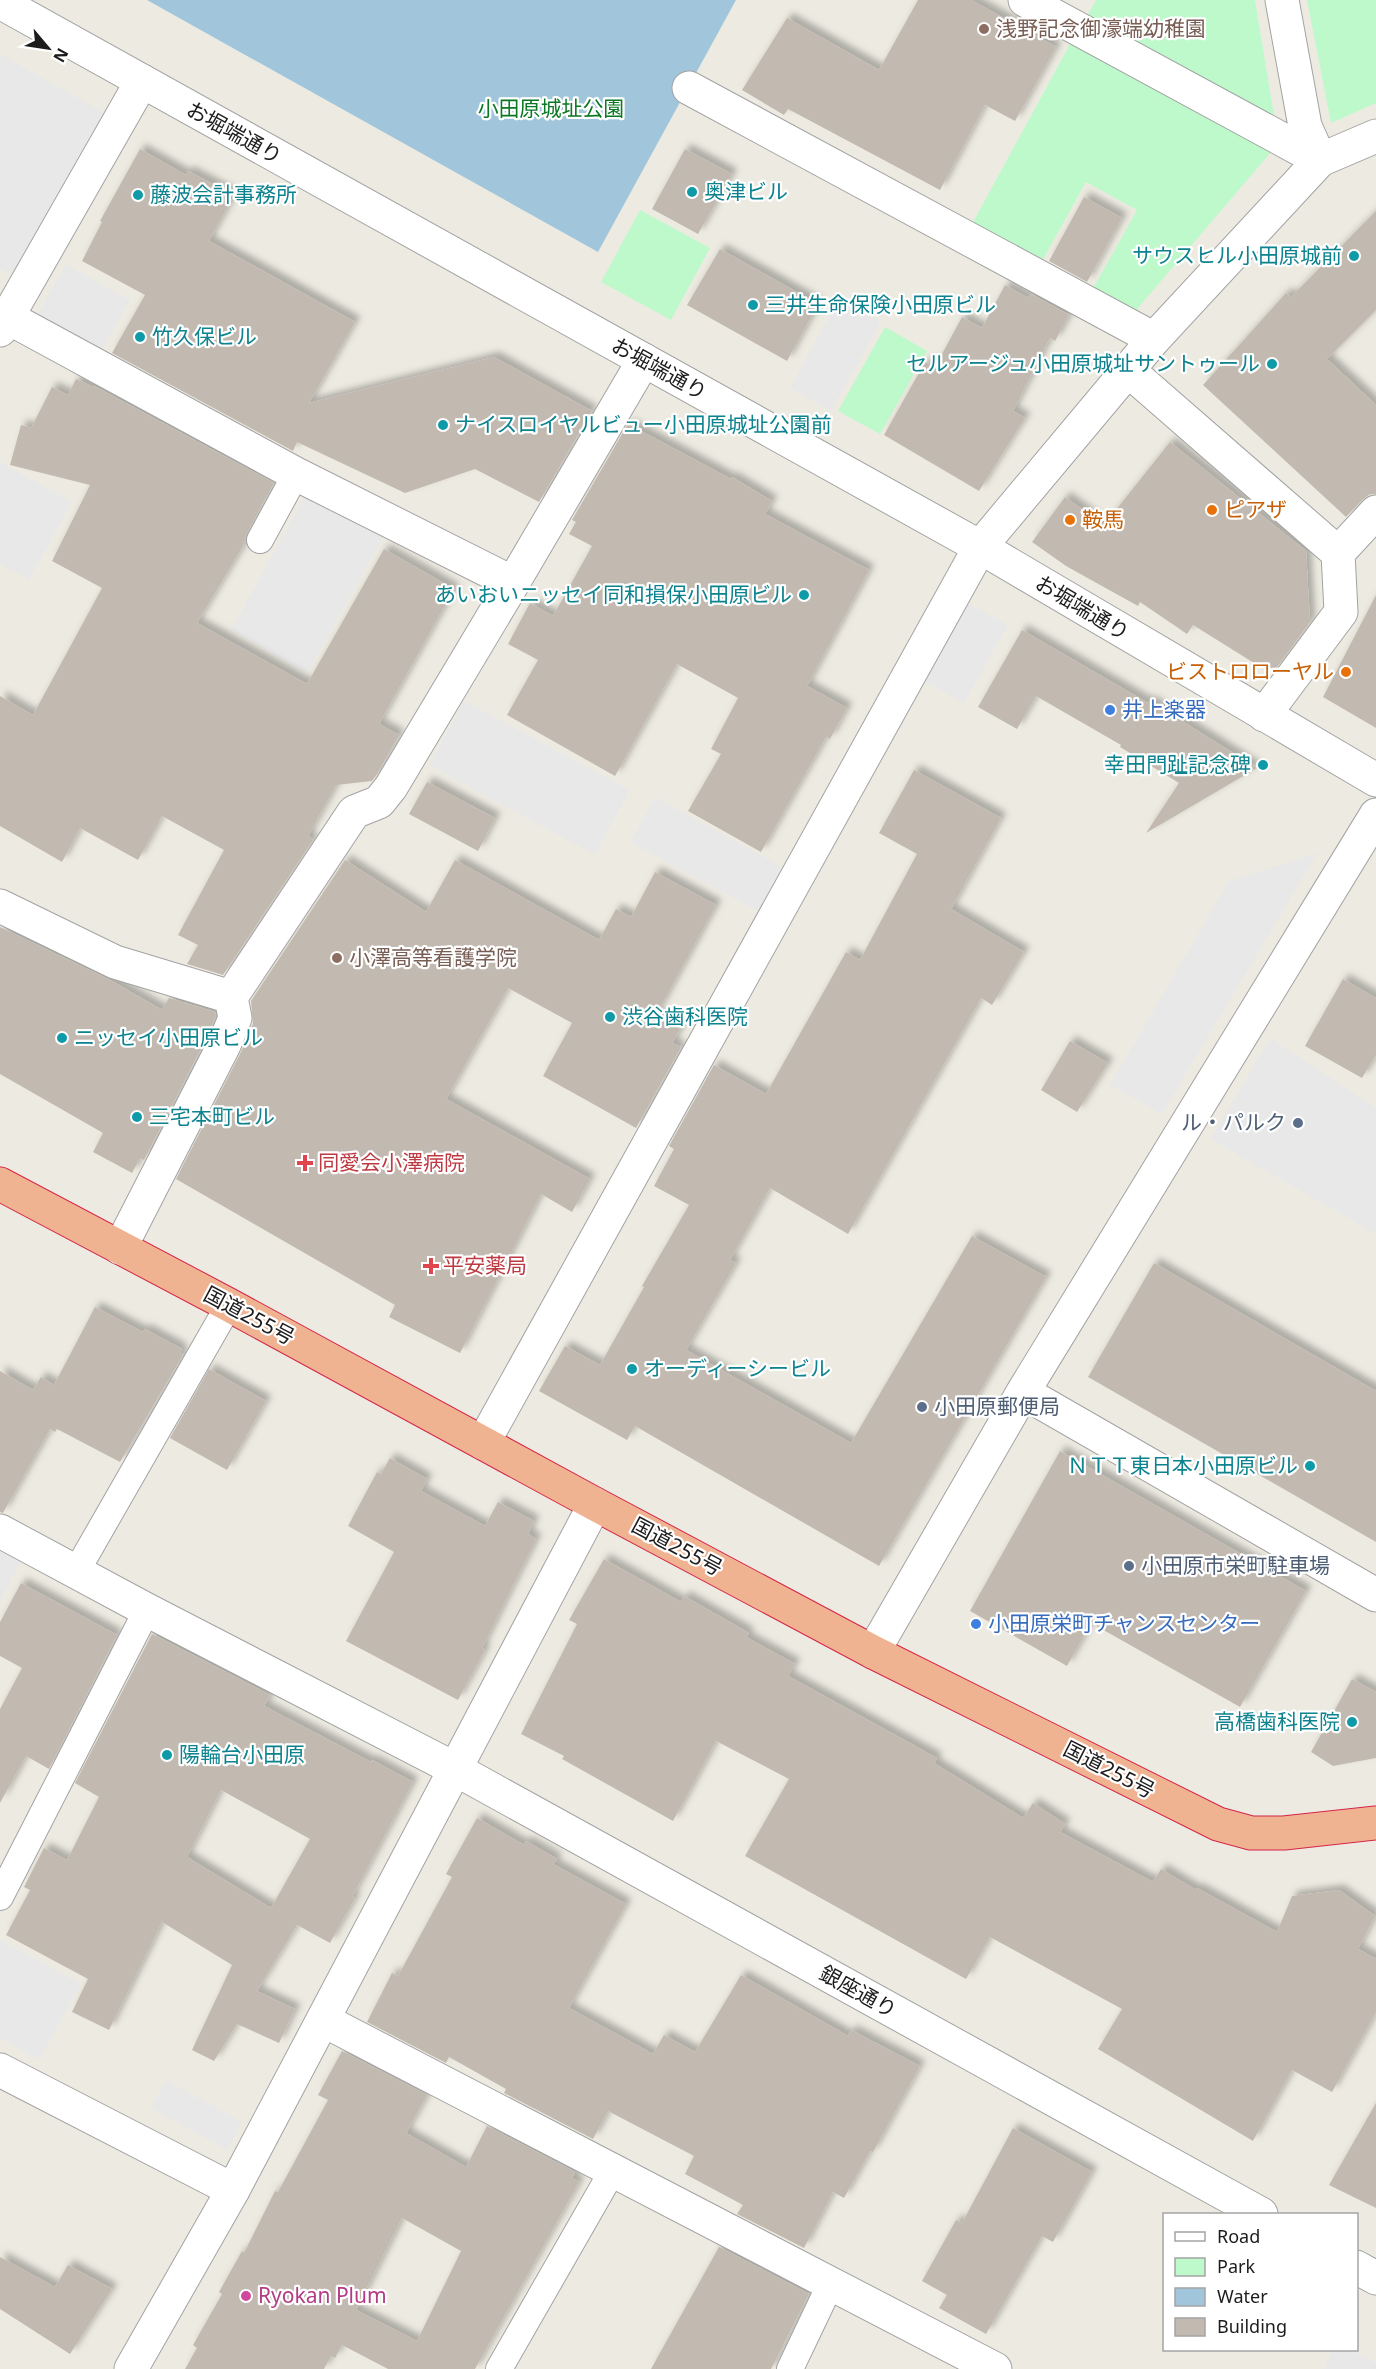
<svg xmlns="http://www.w3.org/2000/svg" width="1376" height="2369" font-family="'Noto Sans','Noto Sans JP',sans-serif">
<style>
.park{fill:#bdf9ca}
.parking{fill:#e8e8e8}
.water{fill:#a1c6db}
.building{fill:#c2bab1;fill-rule:evenodd;filter:url(#shadow)}
.lines{fill:none;stroke-linecap:round;stroke-linejoin:round}
.service-casing{stroke:#a3a3a3;stroke-width:28}
.minor-casing{stroke:#a3a3a3;stroke-width:35}
.tertiary-casing{stroke:#a3a3a3;stroke-width:35}
.trunk-casing{stroke:#d52448;stroke-width:35}
.service{stroke:#fff;stroke-width:26}
.minor{stroke:#fff;stroke-width:33}
.tertiary{stroke:#fff;stroke-width:33}
.trunk{stroke:#f0b392;stroke-width:33}
.education-dot{fill:#8d6e63;stroke:#fff;stroke-width:2}
.culture-dot{fill:#0f9aa8;stroke:#fff;stroke-width:2}
.food-dot{fill:#e8710a;stroke:#fff;stroke-width:2}
.shop-dot{fill:#3f7fe0;stroke:#fff;stroke-width:2}
.service-dot{fill:#5c6f8a;stroke:#fff;stroke-width:2}
.health-dot{fill:#e0444e;stroke:#fff;stroke-width:2}
.hotel-dot{fill:#d1479c;stroke:#fff;stroke-width:2}
.labels{text-anchor:middle;stroke-width:4.5;stroke-linejoin:round;paint-order:stroke}
.education-label{font-size:21px;fill:#785e54;stroke:#fff;text-anchor:start}
.park-label{font-size:21px;fill:#0b7824;stroke:#fff}
.street-label{font-size:21px;fill:#1c1c1c;stroke:#fff}
.culture-label{font-size:21px;fill:#0d838f;stroke:#fff;text-anchor:start}
.food-label{font-size:21px;fill:#c56008;stroke:#fff;text-anchor:start}
.shop-label{font-size:21px;fill:#366cbe;stroke:#fff;text-anchor:start}
.service-label{font-size:21px;fill:#4e5e75;stroke:#fff;text-anchor:start}
.health-label{font-size:21px;fill:#be3a42;stroke:#fff;text-anchor:start}
.hotel-label{font-size:21px;fill:#b23c85;stroke:#fff;text-anchor:start}
</style>
<defs>
<filter id="shadow"><feDropShadow dx="5.5" dy="-5.5" stdDeviation="3" flood-color="#0004"/></filter>
</defs>
<rect width="100%" height="100%" fill="#edebe1"/>
<path class="park" d="M1096,0H1255L1275,122L1085,20Z
M1307,0H1376V103L1331,123Z
M1070,44L1271,152L1132,315L1091,292L1137,210L1086,182L1041,263L971,226Z
M640,210L710,248L671,320L601,282Z
M885,327L927,351L880,434L838,411Z"/>
<path class="parking" d="M0,54L103,112L11,275L0,269Z
M65,264L130,300L98,357L34,321Z
M839,299L881,322L831,411L790,388Z
M0,462L72,502L29,580L0,564Z
M307,492L386,532L307,673L231,630Z
M966,602L1008,625L964,703L923,680Z
M464,701L630,790L595,855L429,765Z
M655,797L784,868L760,912L630,842Z
M1317,853L1162,1114L1110,1085L1229,881Z
M1270,1038L1376,1108V1234L1210,1139Z
M0,1539L26,1553L0,1600Z
M0,1940L81,1984L39,2060L0,2038Z
M166,2080L242,2122L227,2150L151,2108Z
M1333,2350H1351L1376,2363V2369H1323Z"/>
<path class="water" d="M147,0H736L598,252Z"/>
<path class="building" d="M918,0H971L1056,47L1015,121L985,105L940,190L788,109L784,115L742,90L787,18L879,70Z
M140,149L186,175L188,171L234,195L209,241L355,322L309,403L494,357L592,411L539,502L475,469L405,493L297,442L293,451L112,353L145,295L82,261L102,222L100,221Z
M685,149L732,174L698,234L652,209Z
M1084,197L1122,218L1087,282L1049,261Z
M1376,211V310L1327,359L1376,405V494H1370L1363,499L1346,517L1203,385L1286,293L1291,297Z
M720,249L818,304L787,361L687,305Z
M1005,285L1028,298L1031,294L1069,315L1055,341L1050,338L1013,411L1025,418L979,491L884,435L925,362L935,367L962,317L982,328Z
M76,379L93,387L94,386L274,483L247,533L243,546L197,623L307,684L384,549L454,589L379,724L399,735L379,771L372,781L336,785L308,836L313,840L223,975L187,964L198,945L178,935L224,850L162,816L138,860L80,828L62,862L0,826V696L33,715L102,588L52,561L90,485L10,465L21,425L31,428L52,387L68,395Z
M628,424L731,479L732,477L772,501L765,514L869,570L807,686L847,708L830,739L826,737L761,852L688,811L721,754L711,749L738,698L677,664L615,776L507,715L538,660L508,644L530,603L553,616L592,546L569,534L576,522L572,520Z
M1170,442L1306,551L1310,622L1275,670L1264,664L1262,668L1193,625L1187,634L1140,602L1138,606L1066,566L1032,542L1065,497L1104,525Z
M1376,595V728L1323,697Z
M1022,630L1148,703L1150,701L1257,768L1146,833L1179,783L1120,747L1121,745L1036,696L1017,729L978,707Z
M914,770L1001,818L951,909L1024,952L992,1005L981,998L848,1234L770,1188L730,1260L736,1263L686,1350L851,1443L972,1236L1046,1277L879,1566L635,1426L627,1440L539,1391L565,1346L600,1365L644,1287L642,1286L689,1205L654,1186L674,1149L669,1146L714,1065L766,1094L846,952L860,960L917,854L879,833Z
M427,782L495,818L478,851L409,814Z
M345,860L426,912L455,860L599,940L616,909L631,917L655,872L716,905L656,1015L680,1029L672,1043L681,1047L636,1128L543,1076L572,1023L508,988L446,1099L590,1179L572,1212L541,1194L460,1353L389,1317L395,1305L176,1179L241,1052L253,1024L251,1001Z
M0,927L110,980L162,1010L169,998L215,1012L216,1016L207,1037L144,1160L140,1158L132,1173L93,1152L103,1133L0,1074Z
M1343,979L1376,998V1055L1362,1078L1305,1046Z
M1070,1041L1108,1063L1077,1112L1041,1090Z
M1154,1263L1376,1391V1542L1088,1377Z
M95,1307L143,1332L145,1329L182,1349L180,1352L183,1355L120,1462L57,1429L55,1432L50,1429L3,1513L0,1512V1371L33,1390L41,1377L54,1385Z
M209,1369L266,1401L227,1470L170,1438Z
M1060,1451L1306,1591L1240,1707L1091,1623L1067,1666L970,1611Z
M390,1458L427,1479L421,1491L485,1526L498,1502L534,1521L528,1534L536,1539L482,1648L485,1650L458,1700L346,1641L394,1552L348,1526L377,1472L381,1474Z
M604,1559L681,1602L684,1596L749,1633L746,1637L795,1664L788,1676L937,1758L934,1763L1023,1818L1033,1803L1065,1824L1060,1832L1153,1882L1161,1869L1196,1890L1197,1888L1277,1932L1292,1896L1339,1890L1375,1916L1358,1949L1376,1959V2012L1332,2092L1292,2070L1253,2141L1098,2049L1122,2009L990,1937L966,1979L745,1856L789,1779L716,1741L673,1821L562,1759L564,1756L521,1734L577,1624L569,1620Z
M21,1583L117,1635L49,1769L26,1756L0,1803V1709L22,1668L0,1656V1622Z
M152,1634L270,1695L264,1706L371,1762L372,1760L413,1782L352,1897L355,1898L330,1943L297,1925L257,1991L295,2009L279,2043L237,2024L214,2061L192,2050L232,1965L162,1922L109,2030L72,2012L88,1979L6,1935L30,1890L24,1887L44,1848L67,1860L99,1797L75,1783ZM221,1790L310,1839L271,1908L187,1857Z
M1352,1679L1376,1692V1758L1333,1766L1311,1752Z
M477,1818L524,1845L526,1841L557,1859L553,1864L626,1904L569,2008L653,2054L664,2035L695,2052L741,1975L848,2036L851,2030L920,2066L873,2152L870,2151L844,2198L833,2192L804,2248L737,2214L743,2205L685,2174L694,2156L608,2111L593,2139L504,2093L506,2089L449,2057L446,2063L367,2022L392,1973L398,1976L452,1877L446,1874Z
M342,2051L427,2095L406,2133L466,2167L487,2126L575,2172L572,2178L579,2182L475,2369H388L342,2345L335,2358L331,2356L324,2369H185L197,2348L193,2345L222,2294L219,2292L242,2251L244,2253L275,2191L278,2192L328,2100L318,2095ZM402,2218L461,2251L417,2341L356,2310Z
M1376,2103V2208L1329,2185Z
M1013,2128L1092,2172L1053,2242L1042,2236L986,2334L939,2308L947,2295L922,2281L956,2220L962,2223Z
M719,2247L809,2294L771,2369H651Z
M0,2257L55,2287L68,2265L112,2289L70,2354L0,2309Z"/>
<g class="lines">
<defs>
<path id="service" d="M260,540L296,474
M76,1572L229,1305
M0,1897L147,1610
M499,2369L613,2170
M790,2369L831,2283"/>
<path id="minor" d="M1025,0L1320,160
M1282,0L1305,126L1320,160
M689,88L1154,339
M7,317L296,474L513,583L391,787L379,802L354,812L231,997L235,1018L224,1045L120,1248
M0,330L142,81
M1129,371L1338,553L1376,512
M513,583L644,360
M1264,715L1341,612L1338,553
M0,906L115,962L231,997
M1023,1392L1376,1595
M483,1443L980,547L1376,780
M873,1652L1023,1392L1376,815
M323,2020L995,2369
M0,2070L233,2190"/>
<path id="tertiary" d="M0,2L980,547L1154,339L1320,160L1376,136
M0,1531L147,1610L455,1769L1261,2214
M1356,2267L1376,2278
M131,2369L233,2190L595,1504"/>
<path id="trunk" d="M0,1184L229,1305L595,1504L873,1652L1218,1824L1251,1833H1284L1376,1823"/>
</defs>
<use href="#service" class="service-casing"/>
<use href="#minor" class="minor-casing"/>
<use href="#tertiary" class="tertiary-casing"/>
<use href="#trunk" class="trunk-casing"/>
<use href="#service" class="service"/>
<use href="#minor" class="minor"/>
<use href="#tertiary" class="tertiary"/>
<use href="#trunk" class="trunk"/>
</g>
<g class="education-dot">
<circle cx="984" cy="29" r="6"/>
<circle cx="337" cy="958" r="6"/>
</g>
<g class="culture-dot">
<circle cx="692" cy="192" r="6"/>
<circle cx="138" cy="195" r="6"/>
<circle cx="1354" cy="256" r="6"/>
<circle cx="753" cy="305" r="6"/>
<circle cx="140" cy="337" r="6"/>
<circle cx="1272" cy="364" r="6"/>
<circle cx="443" cy="425" r="6"/>
<circle cx="804" cy="595" r="6"/>
<circle cx="1263" cy="765" r="6"/>
<circle cx="610" cy="1017" r="6"/>
<circle cx="62" cy="1038" r="6"/>
<circle cx="137" cy="1117" r="6"/>
<circle cx="632" cy="1369" r="6"/>
<circle cx="1310" cy="1466" r="6"/>
<circle cx="1352" cy="1722" r="6"/>
<circle cx="167" cy="1755" r="6"/>
</g>
<g class="food-dot">
<circle cx="1212" cy="510" r="6"/>
<circle cx="1070" cy="520" r="6"/>
<circle cx="1346" cy="672" r="6"/>
</g>
<g class="shop-dot">
<circle cx="1110" cy="710" r="6"/>
<circle cx="976" cy="1624" r="6"/>
</g>
<g class="service-dot">
<circle cx="1298" cy="1123" r="6"/>
<circle cx="922" cy="1407" r="6"/>
<circle cx="1129" cy="1566" r="6"/>
</g>
<g class="health-dot">
<path d="M302 1154h6v6h6v6h-6v6h-6v-6h-6v-6h6z"/>
<path d="M428 1257h6v6h6v6h-6v6h-6v-6h-6v-6h6z"/>
</g>
<circle class="hotel-dot" cx="246" cy="2296" r="6"/>
<g class="labels">
<g class="education-label">
<text x="996" y="36">浅野記念御濠端幼稚園</text>
<text x="349" y="965">小澤高等看護学院</text>
</g>
<g class="park-label">
<text x="551" y="116">小田原城址公園</text>
</g>
<g class="street-label">
<text transform="translate(234 133) rotate(29)" y="7">お堀端通り</text>
<text transform="translate(659 369) rotate(29)" y="7">お堀端通り</text>
<text transform="translate(1082 608) rotate(31)" y="7">お堀端通り</text>
<text transform="translate(249 1316) rotate(28)" y="7">国道255号</text>
<text transform="translate(677 1547) rotate(28)" y="7">国道255号</text>
<text transform="translate(1109 1770) rotate(27)" y="7">国道255号</text>
<text transform="translate(858 1992) rotate(29)" y="7">銀座通り</text>
</g>
<g class="culture-label">
<text x="704" y="199">奥津ビル</text>
<text x="150" y="202">藤波会計事務所</text>
<text x="1342" y="263" text-anchor="end">サウスヒル小田原城前</text>
<text x="765" y="312">三井生命保険小田原ビル</text>
<text x="152" y="344">竹久保ビル</text>
<text x="1260" y="371" text-anchor="end">セルアージュ小田原城址サントゥール</text>
<text x="455" y="432">ナイスロイヤルビュー小田原城址公園前</text>
<text x="792" y="602" text-anchor="end">あいおいニッセイ同和損保小田原ビル</text>
<text x="1251" y="772" text-anchor="end">幸田門趾記念碑</text>
<text x="622" y="1024">渋谷歯科医院</text>
<text x="74" y="1045">ニッセイ小田原ビル</text>
<text x="149" y="1124">三宅本町ビル</text>
<text x="644" y="1376">オーディーシービル</text>
<text x="1298" y="1473" text-anchor="end">ＮＴＴ東日本小田原ビル</text>
<text x="1340" y="1729" text-anchor="end">高橋歯科医院</text>
<text x="179" y="1762">陽輪台小田原</text>
</g>
<g class="food-label">
<text x="1224" y="517">ピアザ</text>
<text x="1082" y="527">鞍馬</text>
<text x="1334" y="679" text-anchor="end">ビストロローヤル</text>
</g>
<g class="shop-label">
<text x="1122" y="717">井上楽器</text>
<text x="988" y="1631">小田原栄町チャンスセンター</text>
</g>
<g class="service-label">
<text x="1286" y="1130" text-anchor="end">ル・パルク</text>
<text x="934" y="1414">小田原郵便局</text>
<text x="1141" y="1573">小田原市栄町駐車場</text>
</g>
<g class="health-label">
<text x="318" y="1170">同愛会小澤病院</text>
<text x="443" y="1273">平安薬局</text>
</g>
<g class="hotel-label">
<text x="258" y="2303">Ryokan Plum</text>
</g>
</g>
<rect x="1163" y="2213" width="195" height="138" fill="#ffffff" stroke="#a4a4a4" stroke-width="1.5"/>
<rect x="1175" y="2232" width="30" height="9" fill="#ffffff" stroke="#a4a4a4" stroke-width="1.5"/>
<text x="1217" y="2243" font-size="18" fill="#1c1c1c">Road</text>
<rect x="1175" y="2258" width="30" height="18" fill="#bdf9ca" stroke="#a4a4a4" stroke-width="1.5"/>
<text x="1217" y="2273" font-size="18" fill="#1c1c1c">Park</text>
<rect x="1175" y="2288" width="30" height="18" fill="#a1c6db" stroke="#a4a4a4" stroke-width="1.5"/>
<text x="1217" y="2303" font-size="18" fill="#1c1c1c">Water</text>
<rect x="1175" y="2318" width="30" height="18" fill="#c2bab1" stroke="#a4a4a4" stroke-width="1.5"/>
<text x="1217" y="2333" font-size="18" fill="#1c1c1c">Building</text>
<g transform="translate(48 48) rotate(119)" stroke="#ffffff" stroke-width="4.5" paint-order="stroke">
<path d="M0-4.5L10 22L0 15L-10 22Z" fill="#1c1c1c"/>
<text y="-9" font-size="16" font-weight="bold" text-anchor="middle" fill="#1c1c1c">N</text>
</g>
</svg>
